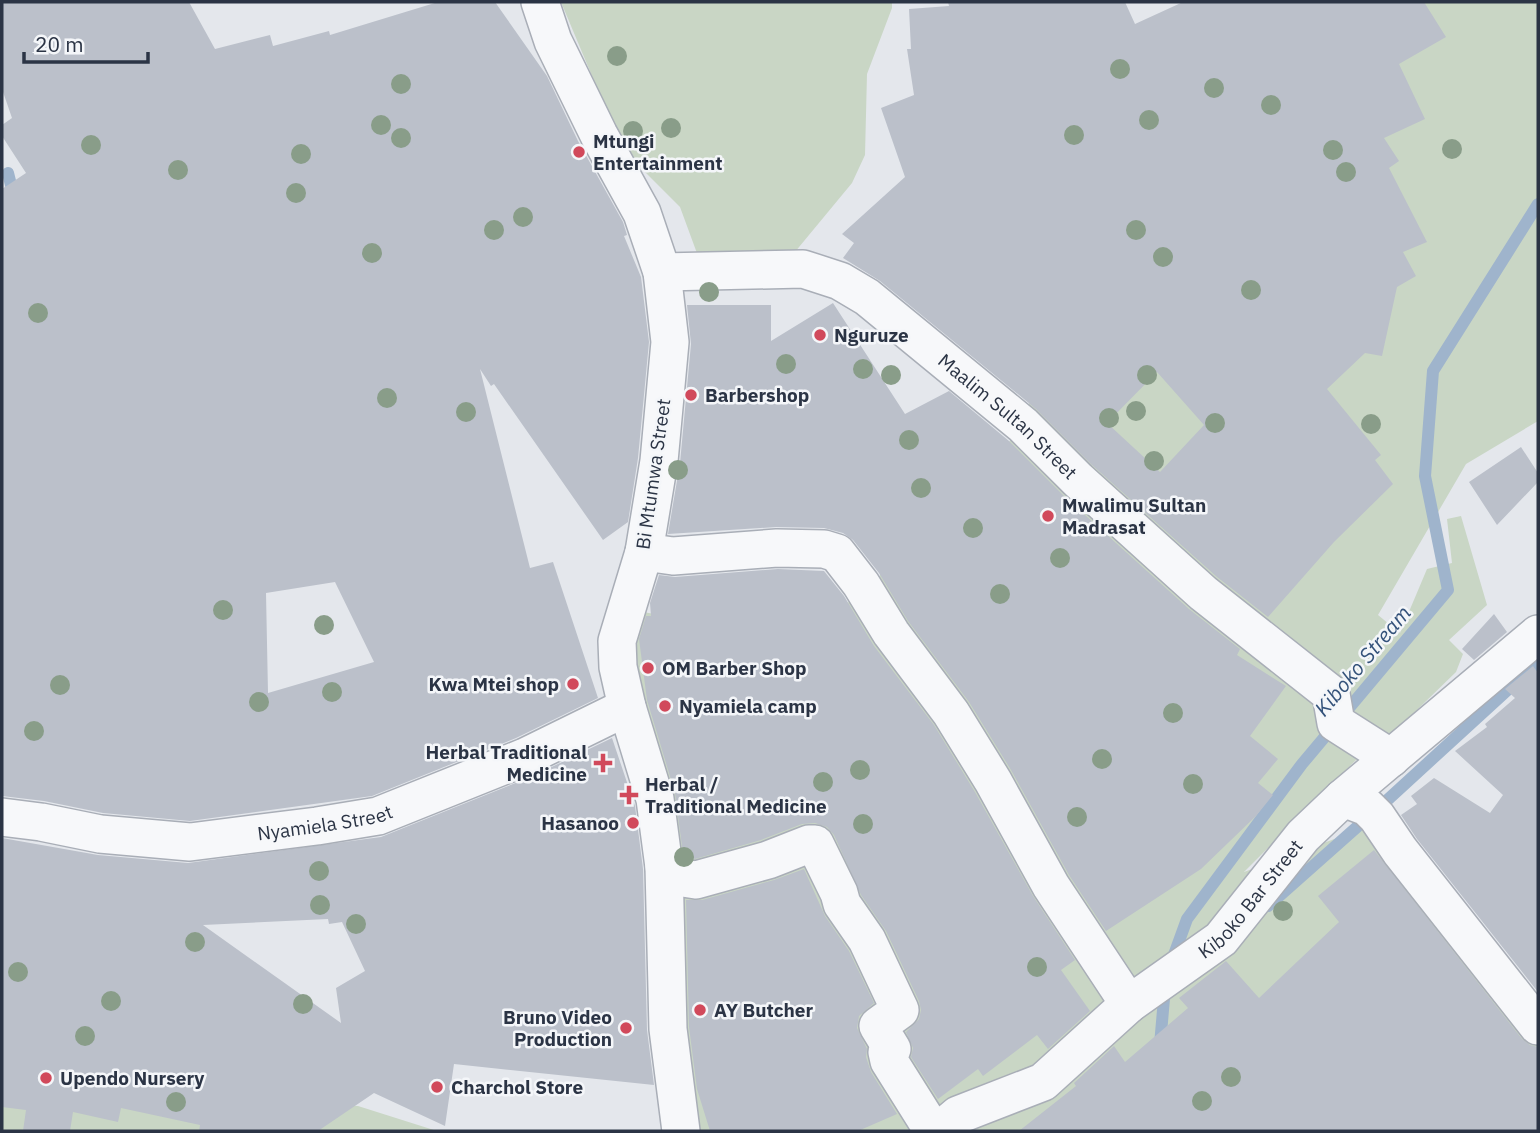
<svg xmlns="http://www.w3.org/2000/svg" width="1540" height="1133" font-family="'IBM Plex Sans',sans-serif">
<style>
.green{fill:#c9d6c5}
.lines{fill:none;stroke-linecap:round;stroke-linejoin:round}
.stream{stroke:#9fb4cc;stroke-width:12}
.building{fill:#bbc0ca;fill-rule:evenodd}
.street-casing{stroke:#a9aeb7;stroke-width:40}
.street{stroke:#f7f8fa;stroke-width:37}
.tree{fill:#899d89}
.poi-dot{fill:#d1495b;stroke:#f4f6f9;stroke-width:2.5}
.labels{text-anchor:middle;stroke-width:5;stroke-linejoin:round;paint-order:stroke}
.poi-label{font-size:19px;font-weight:bold;fill:#2b3445;stroke:#f4f6f9;text-anchor:start}
.street-label{font-size:19px;fill:#2b3445;stroke:#f4f6f9}
.water-label{font-size:21px;font-style:italic;fill:#34527a;stroke:#f4f6f9}
</style>
<rect width="100%" height="100%" fill="#e4e7ec"/>
<path class="green" d="M561,2H892V8L867,74L865,155L852,183L785,264L698,256L680,207L623,150Z
M1009,2H1054L1062,42L1213,43L1236,2H1538V421L1466,464L1378,615L1400,633L1427,569L1452,563L1447,519L1461,516L1487,605L1449,640L1463,654L1456,672L1385,741L1377,739L1244,872L1370,826L1538,1042V1131H695L626,609L740,629L870,597L911,508L1010,441L1049,364L1014,90Z
M2,1088L358,1106L437,1131H2Z"/>
<g class="lines">
<path class="stream" d="M8,173L13,193L17,199
M1383,804L1538,662
M1268,906L1357,827
M1171,963L1187,919L1302,764L1448,590L1425,476L1433,371L1538,204
M1160,1045L1165,987"/>
</g>
<path class="building" d="M2,2H189L215,49L270,35L273,46L329,31L330,35L438,2H495L547,76L578,141L623,222L627,235L624,236L641,277L649,342L638,458L628,522L603,540L494,384L491,386L480,369L530,568L553,562L598,698L516,738L372,796L190,821L103,813L44,801L2,796V189L26,173L2,136V125L12,118L2,89ZM335,582L374,662L268,693L266,593Z
M948,2H1125L1135,24L1183,2H1424L1446,37L1399,64L1425,119L1384,138L1399,161L1389,168L1427,242L1403,252L1416,276L1397,287L1382,356L1365,353L1327,389L1381,455L1375,460L1393,484L1334,542L1268,617L1217,577L1092,465L1036,409L880,281L843,258L854,243L842,234L905,177L881,108L914,95L907,49H911L909,9L949,6ZM1157,372L1204,425L1160,472L1107,423Z
M833,303L905,414L949,391L1009,441L1064,496L1189,609L1240,649L1237,655L1286,686L1250,736L1278,759L1258,783L1273,795L1256,816L1201,869L1106,931L1069,875L1011,770L969,702L908,621L879,573L853,540L843,533L824,528L776,527L668,534L680,463L691,344L687,305H771V341Z
M1521,447L1538,473V482L1497,525L1469,482Z
M778,569L824,571L844,596L874,646L934,725L975,792L1033,896L1075,960L1061,970L1090,1011L1048,1049L1037,1035L983,1076L978,1069L938,1099L911,1057L913,1048L906,1032L919,1019L921,1010L919,1001L886,931L861,895L834,835L827,827L815,823L802,824L761,840L695,859L683,854L675,793L647,700L639,639L646,616H651L650,603L659,575L675,577Z
M1494,614L1507,632L1474,660L1462,649Z
M1533,666L1538,673V992L1417,839L1401,815L1417,804L1411,796L1434,778L1490,813L1503,795L1455,751L1487,727L1485,724L1515,698L1505,689Z
M612,738L635,806L643,869L647,1030L654,1085L454,1064L445,1126L374,1093L318,1131H199L200,1125L121,1108L118,1122L73,1112L70,1131H23L26,1110L2,1107V838L98,855L188,863L381,837L533,776ZM328,919L329,924L342,922L365,971L336,988L341,1023L203,925Z
M1374,850L1522,1039L1530,1045L1538,1047V1131H1019L1076,1086L1074,1083L1114,1046L1125,1062L1188,1008L1179,998L1226,961L1259,998L1339,922L1318,896Z
M804,869L825,916L849,951L874,1003L859,1016L857,1028L867,1049L866,1057L871,1072L897,1114L858,1131H710L697,1089L689,1027L686,900H702L774,880Z"/>
<g class="lines">
<defs>
<g id="street">
<path d="M540,2L553,41L599,135L642,213L662,272L670,342L659,461L644,552L617,641L618,667L627,707L655,799L664,867L668,1029L681,1131"/>
<path id="s1" d="M662,272L803,269L840,281L867,297L1023,425L1078,480L1203,593L1331,694L1336,723L1391,758"/>
<path d="M644,552L673,556L777,548L824,549L837,553L861,584L891,633L951,713L993,781L1051,886L1129,1004"/>
<path d="M1343,798L1367,807L1377,817L1400,851L1538,1026"/>
<path id="s2" d="M2,817L41,822L100,834L190,842L317,826L378,816L525,757L627,707"/>
<path d="M664,867L683,878L696,880L768,860L809,844H815L839,893L842,904L867,940L900,1010L878,1026L892,1049L887,1052L889,1061L933,1131"/>
<path id="s3" d="M939,1131L958,1115L1043,1082L1129,1004L1221,939L1303,836L1343,798L1538,634"/>
</g>
</defs>
<use href="#street" class="street-casing"/>
<use href="#street" class="street"/>
</g>
<g class="tree">
<circle cx="617" cy="56" r="10"/>
<circle cx="1120" cy="69" r="10"/>
<circle cx="401" cy="84" r="10"/>
<circle cx="1214" cy="88" r="10"/>
<circle cx="1271" cy="105" r="10"/>
<circle cx="1149" cy="120" r="10"/>
<circle cx="381" cy="125" r="10"/>
<circle cx="671" cy="128" r="10"/>
<circle cx="633" cy="131" r="10"/>
<circle cx="1074" cy="135" r="10"/>
<circle cx="401" cy="138" r="10"/>
<circle cx="91" cy="145" r="10"/>
<circle cx="1452" cy="149" r="10"/>
<circle cx="1333" cy="150" r="10"/>
<circle cx="301" cy="154" r="10"/>
<circle cx="178" cy="170" r="10"/>
<circle cx="1346" cy="172" r="10"/>
<circle cx="296" cy="193" r="10"/>
<circle cx="523" cy="217" r="10"/>
<circle cx="494" cy="230" r="10"/>
<circle cx="1136" cy="230" r="10"/>
<circle cx="372" cy="253" r="10"/>
<circle cx="1163" cy="257" r="10"/>
<circle cx="1251" cy="290" r="10"/>
<circle cx="709" cy="292" r="10"/>
<circle cx="38" cy="313" r="10"/>
<circle cx="786" cy="364" r="10"/>
<circle cx="863" cy="369" r="10"/>
<circle cx="891" cy="375" r="10"/>
<circle cx="1147" cy="375" r="10"/>
<circle cx="387" cy="398" r="10"/>
<circle cx="1136" cy="411" r="10"/>
<circle cx="466" cy="412" r="10"/>
<circle cx="1109" cy="418" r="10"/>
<circle cx="1215" cy="423" r="10"/>
<circle cx="1371" cy="424" r="10"/>
<circle cx="909" cy="440" r="10"/>
<circle cx="1154" cy="461" r="10"/>
<circle cx="678" cy="470" r="10"/>
<circle cx="921" cy="488" r="10"/>
<circle cx="973" cy="528" r="10"/>
<circle cx="1060" cy="558" r="10"/>
<circle cx="1000" cy="594" r="10"/>
<circle cx="223" cy="610" r="10"/>
<circle cx="324" cy="625" r="10"/>
<circle cx="60" cy="685" r="10"/>
<circle cx="332" cy="692" r="10"/>
<circle cx="259" cy="702" r="10"/>
<circle cx="1173" cy="713" r="10"/>
<circle cx="34" cy="731" r="10"/>
<circle cx="1102" cy="759" r="10"/>
<circle cx="860" cy="770" r="10"/>
<circle cx="823" cy="782" r="10"/>
<circle cx="1193" cy="784" r="10"/>
<circle cx="1077" cy="817" r="10"/>
<circle cx="863" cy="824" r="10"/>
<circle cx="684" cy="857" r="10"/>
<circle cx="319" cy="871" r="10"/>
<circle cx="320" cy="905" r="10"/>
<circle cx="1283" cy="911" r="10"/>
<circle cx="356" cy="924" r="10"/>
<circle cx="195" cy="942" r="10"/>
<circle cx="1037" cy="967" r="10"/>
<circle cx="18" cy="972" r="10"/>
<circle cx="111" cy="1001" r="10"/>
<circle cx="303" cy="1004" r="10"/>
<circle cx="85" cy="1036" r="10"/>
<circle cx="1231" cy="1077" r="10"/>
<circle cx="1202" cy="1101" r="10"/>
<circle cx="176" cy="1102" r="10"/>
</g>
<g class="poi-dot">
<circle cx="579" cy="152" r="7"/>
<circle cx="820" cy="335" r="7"/>
<circle cx="691" cy="395" r="7"/>
<circle cx="1048" cy="516" r="7"/>
<circle cx="648" cy="668" r="7"/>
<circle cx="573" cy="684" r="7"/>
<circle cx="665" cy="706" r="7"/>
<path d="M599.5 752.5h7v7h7v7h-7v7h-7v-7h-7v-7h7z"/>
<path d="M625.5 784.5h7v7h7v7h-7v7h-7v-7h-7v-7h7z"/>
<circle cx="633" cy="823" r="7"/>
<circle cx="700" cy="1010" r="7"/>
<circle cx="626" cy="1028" r="7"/>
<circle cx="46" cy="1078" r="7"/>
<circle cx="437" cy="1087" r="7"/>
</g>
<g class="labels">
<g class="poi-label">
<text x="593" y="148">Mtungi<tspan x="593" dy="22">Entertainment</tspan></text>
<text x="834" y="342">Nguruze</text>
<text x="705" y="402">Barbershop</text>
<text x="1062" y="512">Mwalimu Sultan<tspan x="1062" dy="22">Madrasat</tspan></text>
<text x="662" y="675">OM Barber Shop</text>
<text x="559" y="691" text-anchor="end">Kwa Mtei shop</text>
<text x="679" y="713">Nyamiela camp</text>
<text x="587" y="759" text-anchor="end">Herbal Traditional<tspan x="587" dy="22">Medicine</tspan></text>
<text x="645" y="791">Herbal /<tspan x="645" dy="22">Traditional Medicine</tspan></text>
<text x="619" y="830" text-anchor="end">Hasanoo</text>
<text x="714" y="1017">AY Butcher</text>
<text x="612" y="1024" text-anchor="end">Bruno Video<tspan x="612" dy="22">Production</tspan></text>
<text x="60" y="1085">Upendo Nursery</text>
<text x="451" y="1094">Charchol Store</text>
</g>
<g class="street-label">
<text dy="7" stroke="none"><textPath href="#s1" startOffset="396">Maalim Sultan Street</textPath></text>
<text transform="translate(653 474) rotate(-82)" y="7">Bi Mtumwa Street</text>
<text dy="7" stroke="none"><textPath href="#s2" startOffset="326">Nyamiela Street</textPath></text>
<text dy="7" stroke="none"><textPath href="#s3" startOffset="394">Kiboko Bar Street</textPath></text>
</g>
<g class="water-label">
<text transform="translate(1363 661) rotate(-50)" y="7">Kiboko Stream</text>
</g>
</g>
<rect width="1540" height="1133" fill="none" stroke="#2b3445" stroke-width="7"/>
<path d="M24 52v10h124v-10" fill="none" stroke="#2b3445" stroke-width="3.5"/>
<text x="35" y="52" font-size="21" fill="#2b3445" stroke="#f4f6f9" stroke-width="5" paint-order="stroke">20 m</text>
</svg>
